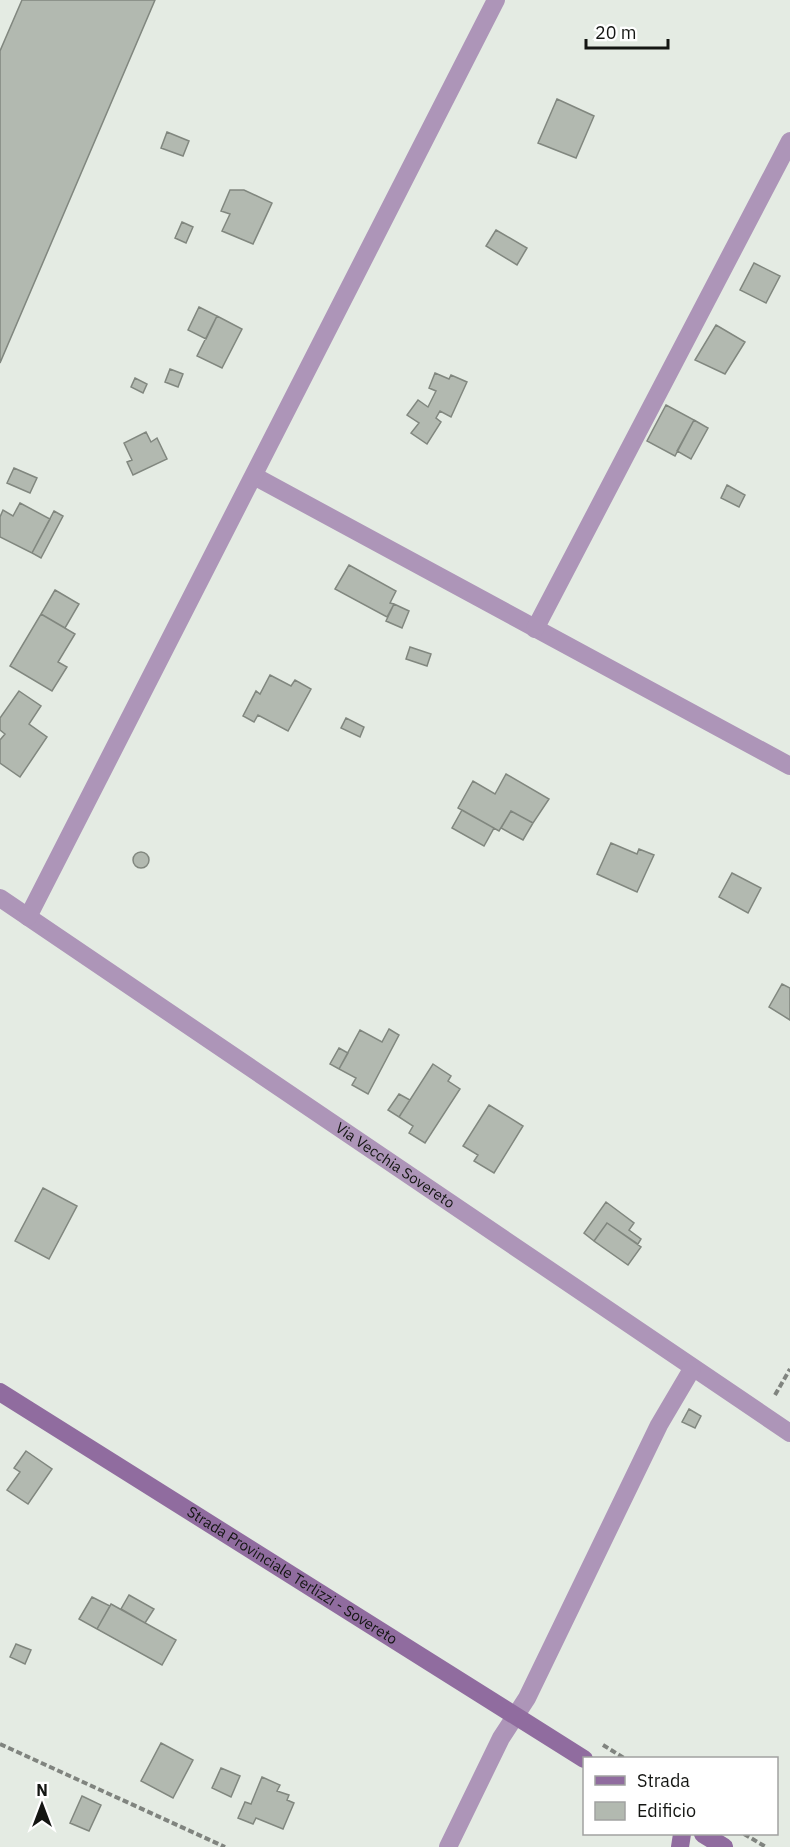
<svg xmlns="http://www.w3.org/2000/svg" width="790" height="1847" font-family="'IBM Plex Sans',sans-serif">
<style>
.building{fill:#b2b9b0;stroke:#81877f;stroke-width:1.5}
.lines{fill:none;stroke-linecap:round;stroke-linejoin:round}
.path{stroke:#80847f;stroke-width:4;stroke-dasharray:6 3;stroke-linecap:butt}
.street{stroke:#ad95b8;stroke-width:18}
.secondary{stroke:#906c9f;stroke-width:18}
.labels{text-anchor:middle;stroke-width:6;stroke-linejoin:round;paint-order:stroke}
.street-label{font-size:15px;fill:#141613;stroke:#fff}
</style>
<rect width="100%" height="100%" fill="#e4ebe3"/>
<path class="building" d="M22,0H155L0,363V51Z
M557,99L594,116L576,158L538,143Z
M167,132L189,141L183,156L161,148Z
M230,190H244L272,203L253,244L222,231L230,214L221,211Z
M182,222L193,227L186,243L175,238Z
M496,230L527,248L517,265L486,246Z
M754,263L780,276L766,303L740,290Z
M199,307L217,316L206,339L188,330Z
M217,316L242,329L222,368L197,356Z
M716,325L745,342L725,374L695,360Z
M170,369L183,374L178,387L165,382Z
M435,373L449,379L451,375L467,382L451,417L440,411L436,418L441,422L427,444L411,433L419,423L407,415L418,400L428,407L436,391L429,388Z
M135,378L147,384L143,393L131,387Z
M666,405L694,420L675,456L647,441Z
M694,420L708,428L691,459L677,451Z
M146,432L151,442L157,438L167,459L133,475L127,462L132,460L124,443Z
M14,468L37,478L30,493L7,483Z
M727,485L745,495L739,507L721,498Z
M20,503L50,519L32,553L0,537V517L3,510L13,516Z
M54,511L63,516L41,558L32,553Z
M349,565L396,591L390,603L394,604L387,617L335,589Z
M55,590L79,604L65,628L41,614Z
M394,604L409,611L402,628L386,621Z
M41,614L75,634L58,662L67,667L52,691L10,666Z
M410,647L431,654L427,666L406,659Z
M270,675L291,686L295,680L311,689L288,731L258,715L254,722L243,716L256,691L260,694Z
M19,691L41,706L29,724L47,737L20,777L0,763V740L5,734L0,730V718Z
M346,718L364,727L360,737L341,728Z
M506,774L549,799L533,823L511,811L499,831L458,808L473,781L495,794Z
M462,810L494,828L484,846L452,828Z
M511,811L533,823L523,840L501,828Z
M611,843L637,854L639,849L654,855L637,892L597,874Z
M133 860a8 8 0 1 1 16 0a8 8 0 1 1-16 0Z
M732,873L761,888L748,913L719,897Z
M782,984L790,988V1020L769,1007Z
M389,1029L399,1035L368,1094L352,1085L356,1078L339,1069L360,1030L382,1042Z
M339,1048L348,1053L339,1069L330,1064Z
M433,1064L451,1076L448,1081L460,1089L425,1143L409,1133L413,1126L399,1117Z
M399,1094L410,1100L399,1117L388,1110Z
M489,1105L523,1126L494,1173L474,1161L478,1155L463,1146Z
M43,1188L77,1206L49,1259L15,1241Z
M606,1202L634,1223L629,1230L641,1239L638,1244L607,1223L594,1241L584,1233Z
M607,1223L641,1247L628,1265L594,1241Z
M689,1409L701,1416L695,1428L682,1422Z
M26,1451L52,1469L28,1504L7,1490L20,1472L14,1468Z
M129,1595L154,1609L145,1623L121,1609Z
M92,1597L110,1606L97,1629L79,1619Z
M111,1604L176,1640L162,1665L97,1629Z
M16,1644L31,1650L25,1664L10,1657Z
M161,1743L193,1760L173,1798L141,1781Z
M221,1768L240,1776L231,1797L212,1788Z
M262,1777L280,1785L277,1791L289,1795L287,1800L294,1803L283,1829L256,1818L253,1824L238,1818L245,1802L251,1804Z
M82,1796L101,1805L89,1831L70,1823Z"/>
<g class="lines">
<path class="path" d="M775,1395L790,1369
M0,1744L225,1847
M603,1745L624,1758
M744,1834L766,1847"/>
<g class="street">
<path d="M254,476L790,766"/>
<path d="M535,629L790,141"/>
<path id="s1" d="M0,898L790,1433"/>
<path d="M28,917L496,0"/>
<path d="M448,1847L501,1738L527,1698L659,1425L692,1369"/>
</g>
<g class="secondary">
<path id="s2" d="M0,1392L584,1759"/>
<path d="M703,1834L724,1847"/>
<path d="M680,1847L682,1834"/>
</g>
</g>
<g class="labels">
<g class="street-label">
<text dy="5" stroke="none"><textPath href="#s1" startOffset="477">Via Vecchia Sovereto</textPath></text>
<text dy="5" stroke="none"><textPath href="#s2" startOffset="345">Strada Provinciale Terlizzi - Sovereto</textPath></text>
</g>
</g>
<rect x="583" y="1757" width="195" height="78" fill="#ffffff" stroke="#a1a2a1" stroke-width="1.5"/>
<rect x="595" y="1776" width="30" height="9" fill="#906c9f" stroke="#a1a2a1" stroke-width="1.5"/>
<text x="637" y="1787" font-size="18" fill="#141613">Strada</text>
<rect x="595" y="1802" width="30" height="18" fill="#b2b9b0" stroke="#a1a2a1" stroke-width="1.5"/>
<text x="637" y="1817" font-size="18" fill="#141613">Edificio</text>
<g transform="translate(42 1805)" stroke="#ffffff" stroke-width="4.5" paint-order="stroke">
<path d="M0-4.5L10 22L0 15L-10 22Z" fill="#141613"/>
<text y="-9" font-size="16" font-weight="bold" text-anchor="middle" fill="#141613">N</text>
</g>
<path d="M586 39v9h82v-9" fill="none" stroke="#141613" stroke-width="3"/>
<text x="595" y="39" font-size="18" fill="#141613" stroke="#ffffff" stroke-width="4.5" paint-order="stroke">20 m</text>
</svg>
